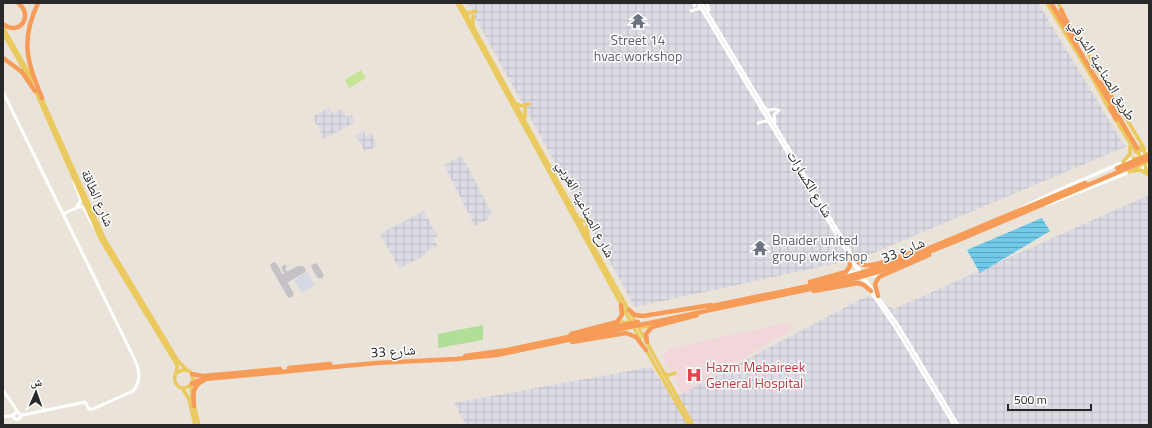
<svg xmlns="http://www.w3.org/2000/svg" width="1152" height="428" font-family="'Titillium Web','Noto Naskh Arabic',sans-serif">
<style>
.industrial{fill:url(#industrial-grid)}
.medical{fill:#f1d7d9}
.airport{fill:#d6d8e3}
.grass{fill:#b1df98}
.pitch{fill:#c4e694}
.water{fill:url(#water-rules)}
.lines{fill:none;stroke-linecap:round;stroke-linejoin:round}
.taxiway{stroke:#c4c2c6;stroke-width:3}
.runway{stroke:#c4c2c6;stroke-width:7}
.highway-tunnel{stroke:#c3beb6;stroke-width:4.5;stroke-dasharray:4.5 2;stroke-linecap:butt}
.secondary{stroke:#fff;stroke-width:3}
.primary{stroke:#eac95f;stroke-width:3.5}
.highway{stroke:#f79c58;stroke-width:4.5}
.labels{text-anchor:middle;stroke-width:3;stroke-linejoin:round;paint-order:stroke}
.worship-label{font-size:14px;fill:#5b616d;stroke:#fff}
.street-label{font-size:14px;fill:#282828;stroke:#fff}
.health-label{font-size:14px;fill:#be3a42;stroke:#fff;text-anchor:start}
</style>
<defs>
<pattern id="industrial-grid" width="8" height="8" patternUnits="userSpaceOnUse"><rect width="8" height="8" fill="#dddbe3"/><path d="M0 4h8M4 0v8" fill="none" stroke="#bebcc3"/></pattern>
<pattern id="water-rules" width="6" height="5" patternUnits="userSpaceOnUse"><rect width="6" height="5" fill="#71cae9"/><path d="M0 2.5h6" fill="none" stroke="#5da4bd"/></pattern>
</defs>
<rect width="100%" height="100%" fill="#eae3da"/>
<path class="industrial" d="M467,3H1038L1125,147L861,258L635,307Z
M329,108L333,114L342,109L346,117L352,115L355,122L324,139L313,118L314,116Z
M364,132L366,136L371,133L377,146L365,152L356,135Z
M462,156L492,214L489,216L490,218L475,226L444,165Z
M1149,195V425H466L454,403L651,367L673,398L867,296L894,309Z
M424,211L437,236L433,238L437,246L425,252L426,255L399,268L380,234Z"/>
<path class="medical" d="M791,322L794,328L683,394L662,356L668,350L675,347Z"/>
<path class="airport" d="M307,272L315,285L302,293L294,280Z"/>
<path class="grass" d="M483,325V340L438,348V334Z"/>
<path class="pitch" d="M361,70L366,78L349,88L345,80Z"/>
<path class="water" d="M1042,218L1050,231L980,273L967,250Z"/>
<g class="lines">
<path class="taxiway" d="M285,266L283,268L287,274
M280,277L299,267"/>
<path class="runway" d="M274,266L290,294
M315,267L320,275
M283,281L302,270"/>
<path class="highway-tunnel" d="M1139,146L1143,154"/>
<path class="secondary" d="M698,3L867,286
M702,3L853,256
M707,3L709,10
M694,6L695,3
M691,11L700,8L702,10
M3,92L135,360C140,371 141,382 133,391L93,409H89L85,402L23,415L20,417
M765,108L769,110L776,109
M775,122L774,115L779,110
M758,123L765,121L769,122
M793,164L795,170
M1137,170L1149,165
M74,181C75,189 85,200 77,206
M1046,205L1130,172
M1023,207L1054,192L1149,151
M63,214L78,207H83L94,227
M855,261L862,275L898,325L958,425
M845,273L852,272L857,273
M866,276H873L880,275
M870,291L895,327L954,425
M3,390L18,412
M13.5 416a3.5 3.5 0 1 1 7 0a3.5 3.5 0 1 1-7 0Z
M3,417L14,415"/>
<path class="primary" d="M457,3L640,339
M460,3L608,273L693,425
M1047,3L1093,79L1110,111
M1058,3L1063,12
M466,12L469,13L476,11
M473,25V16
M3,27L34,82
M1073,29L1112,94
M3,33L31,82
M35,90L101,240L177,365C178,371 173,376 175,381C179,393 192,388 193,378L190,371L182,370L177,373
M41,97L104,238L178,361L186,369
M517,104L522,106L529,104
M525,109V117
M1123,113L1144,148L1145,155L1141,165L1129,172
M1114,117L1135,151L1144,159
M1135,149L1137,151H1140L1142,149L1141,145
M1149,152C1143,160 1144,167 1149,175
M1133,158H1138L1149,163
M1123,162L1130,154V146
M1134,171L1141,170L1147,174
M579,219L583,221H589
M588,232L586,228L589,223
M615,323L624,322L630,324
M638,326L643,327L653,326
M645,348L689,425
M664,373L669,375L675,373
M191,386L192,399
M182,388L189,399L195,425
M194,405L199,425"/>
<path class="highway" d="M38,3C20,41 27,61 42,98
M1051,3L1137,148
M1061,10L1077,42
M3,24C20,37 34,15 18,3
M3,58L22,72L35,91
M1101,82L1124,114
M1110,108L1116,119
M1117,168L1149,155
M915,254L1085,183
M852,255C855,259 858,264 864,265C874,268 907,254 918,250
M810,282L846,272L850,266L849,256
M814,291L858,283L864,285L871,291
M878,296L875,284L879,277L929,255
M708,307C774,292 841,283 904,258
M629,310L635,315L643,316L711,305
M571,334L617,322L622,315L621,305
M572,342L626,333L636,337L646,350
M647,342L646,334L652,327L697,315
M465,356L507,350L638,322
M289,368L330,364
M192,374L203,376L280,369
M192,384L197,381L205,379L376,363L456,359L497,355L839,283L881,271L959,240L1149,159
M194,406C193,395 192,386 203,381"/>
</g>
<defs>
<symbol id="temple-bare" viewBox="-9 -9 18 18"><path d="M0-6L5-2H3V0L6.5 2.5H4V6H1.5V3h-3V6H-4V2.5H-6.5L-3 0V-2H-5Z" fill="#6b7280" stroke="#fff" stroke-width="2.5" paint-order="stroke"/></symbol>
<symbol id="hospital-bare" viewBox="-9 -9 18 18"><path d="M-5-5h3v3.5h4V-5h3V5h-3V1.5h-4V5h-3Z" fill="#e0444e" stroke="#fff" stroke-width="2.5" paint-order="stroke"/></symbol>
</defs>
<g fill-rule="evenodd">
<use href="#temple-bare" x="627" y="10" width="22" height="22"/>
<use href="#temple-bare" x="749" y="237" width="22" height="22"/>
<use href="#hospital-bare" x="683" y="364" width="22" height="22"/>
</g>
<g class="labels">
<g class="worship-label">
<text x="638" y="45">Street 14<tspan x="638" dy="16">hvac workshop</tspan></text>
<text x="772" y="245" text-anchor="start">Bnaider united<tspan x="772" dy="16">group workshop</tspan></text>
</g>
<g class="street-label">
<text transform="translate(1103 70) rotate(59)" y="5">طريق الصناعية الشرقي</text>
<text transform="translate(810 184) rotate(59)" y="5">شارع الكسارات</text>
<text transform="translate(98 198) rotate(66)" y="5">شارع الطاقة</text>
<text transform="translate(586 209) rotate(62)" y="5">شارع الصناعية الغربي</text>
<text transform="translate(903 250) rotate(-22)" y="5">شارع 33</text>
<text transform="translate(393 351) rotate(-4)" y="5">شارع 33</text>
</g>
<g class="health-label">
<text x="706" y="372">Hazm Mebaireek<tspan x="706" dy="16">General Hospital</tspan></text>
</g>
</g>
<rect width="1152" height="428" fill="none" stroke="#282828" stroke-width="8"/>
<g transform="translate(36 392) rotate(2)" stroke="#ffffff" stroke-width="3" paint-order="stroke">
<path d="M0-3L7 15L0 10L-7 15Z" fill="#282828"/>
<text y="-6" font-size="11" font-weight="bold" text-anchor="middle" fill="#282828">ش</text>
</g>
<path d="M1008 404v6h83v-6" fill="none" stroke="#282828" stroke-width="2"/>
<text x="1014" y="404" font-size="12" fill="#282828" stroke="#ffffff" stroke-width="3" paint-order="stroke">500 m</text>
</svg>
